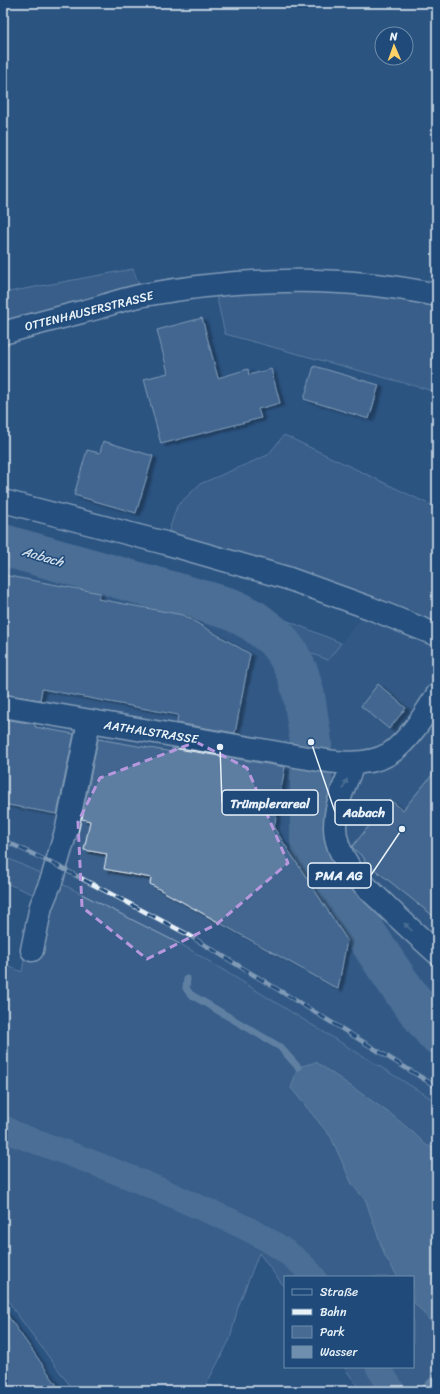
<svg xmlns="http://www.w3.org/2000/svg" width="440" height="1394" font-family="Sriracha,sans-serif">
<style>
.built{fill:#3a608b}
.green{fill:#476b93;stroke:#98aec6}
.water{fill:#708ead;stroke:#a0b6cb}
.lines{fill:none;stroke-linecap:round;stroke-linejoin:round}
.stream{stroke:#a0b6cb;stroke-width:7}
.canal{stroke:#708ead;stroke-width:25}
.river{stroke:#708ead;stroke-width:42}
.building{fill:#5d7da1;stroke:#e8f1f8;filter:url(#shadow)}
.minor-casing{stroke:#e8f1f8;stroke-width:25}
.major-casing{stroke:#e8f1f8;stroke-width:25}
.minor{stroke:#1f4a7a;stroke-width:22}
.major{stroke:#1f4a7a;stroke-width:22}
.rail-casing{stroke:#e8f1f8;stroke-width:4.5}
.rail{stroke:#1f4a7a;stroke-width:3;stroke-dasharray:9;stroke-linecap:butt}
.oneway{fill:#6f8dac}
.marked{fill:none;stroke:#b798de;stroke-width:3;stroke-dasharray:8 5;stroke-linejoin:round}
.labels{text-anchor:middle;stroke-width:3;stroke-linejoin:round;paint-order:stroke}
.street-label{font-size:12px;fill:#e8f1f8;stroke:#1f4a7a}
.water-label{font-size:13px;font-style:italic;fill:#d0dde9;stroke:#1f4a7a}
.leader{fill:none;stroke:#e8f1f8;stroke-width:1.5}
.callout-dot{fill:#e8f1f8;stroke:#1f4a7a;stroke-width:1.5}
.callout{fill:#1f4a7a;stroke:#e8f1f8;stroke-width:1.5}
.callout-label{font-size:13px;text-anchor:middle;font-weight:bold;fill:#e8f1f8}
</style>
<defs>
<filter id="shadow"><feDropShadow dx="4.5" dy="2.5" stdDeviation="1" flood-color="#0009"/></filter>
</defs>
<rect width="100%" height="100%" fill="#2b5482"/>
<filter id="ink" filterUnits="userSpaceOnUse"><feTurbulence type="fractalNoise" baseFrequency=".025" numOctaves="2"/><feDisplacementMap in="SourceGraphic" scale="8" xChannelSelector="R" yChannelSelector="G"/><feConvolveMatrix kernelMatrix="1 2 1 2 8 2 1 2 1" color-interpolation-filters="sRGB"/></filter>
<g filter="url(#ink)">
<path class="built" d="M3,566L187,604L327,660L370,608L437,635V1067L433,1073L437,1075V1102L184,946L52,879L3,856Z"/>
<path class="green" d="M133,269L143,295L3,333V293Z
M214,285L437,296V392L225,334Z
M284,435L437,508V635L165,543L177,506L200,484L268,455Z
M3,530L240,601L341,643L328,660L187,604L3,566Z
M3,856L52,879L184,946L437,1102V1151L433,1148L426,1145L416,1135L392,1115L316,1062L291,1088L331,1137L352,1184L366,1201L385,1256L398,1277H285V1288L259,1253L238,1307L230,1339L203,1391H74L14,1310L3,1291V964L22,972L35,895L3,882Z
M413,1301L432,1323L436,1345L435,1378L437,1380V1391H361L344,1367H413Z"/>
<path class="water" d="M316,1062L392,1115L416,1135L426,1145L433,1148L437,1151V1380L435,1378L436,1345L432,1323L413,1301V1277H398L385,1256L366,1201L352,1184L331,1137L291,1088L298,1067Z"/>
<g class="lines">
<path class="stream" d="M298,820H311
M187,979L186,988L190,994L280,1047L298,1067
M422,1391L435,1378"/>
<path class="canal" d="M3,1127L15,1134C76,1156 136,1178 194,1205C230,1220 269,1236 299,1262C304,1266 309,1272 314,1277
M378,1367L393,1391"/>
<path class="river" d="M3,545L231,609L254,621L276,638L288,654L298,674L304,696L311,742V839L313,850C353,912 389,976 437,1033"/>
</g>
<path class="building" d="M202,318L218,378L248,369L249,375L271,369L280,403L258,409L261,418L161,444L144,379L168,373L157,330Z
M314,366L379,385L369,419L304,399Z
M103,441L153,456L136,513L74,495L87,450L100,453Z
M3,575L100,593L98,599L183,615L250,654L235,733L177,723L178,715L42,689L40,700L4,694L6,683H3Z
M378,684L406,708L389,729L361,706Z
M3,719L35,724V727L74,734L57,814L3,804Z
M98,739L172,752V748L285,767L274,828L347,940L338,989L150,884L151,878L104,869L107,854L84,850L90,821L82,819Z
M437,769V919L364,861L365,859L352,847L390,800L403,810Z
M3,1309L61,1391H3Z"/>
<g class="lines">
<defs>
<path id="minor" d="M3,333C34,324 66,316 97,308C112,303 128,298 144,295C240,278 341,274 437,295
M3,706L290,755C320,760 362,770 389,754C408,742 425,714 437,695
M354,763C345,784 335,804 335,827C335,840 341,854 348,865C356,878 369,890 381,901C399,919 418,936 437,953
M32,950L41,906L52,879L67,828L89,722"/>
<path id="major" d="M3,501L165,543L287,578L370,608L437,635"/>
</defs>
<use href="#minor" class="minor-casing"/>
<use href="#major" class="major-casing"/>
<use href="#minor" class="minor"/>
<use href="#major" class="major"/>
<defs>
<path id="rail" d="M3,840L56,865L187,934L437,1087"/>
</defs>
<use href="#rail" class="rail-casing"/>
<use href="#rail" class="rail"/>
</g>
<defs><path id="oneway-solid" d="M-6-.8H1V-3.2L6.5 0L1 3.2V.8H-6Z"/></defs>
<g class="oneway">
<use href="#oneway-solid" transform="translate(345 784) rotate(-67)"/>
<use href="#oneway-solid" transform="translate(408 927) rotate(-136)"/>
</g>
</g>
<path d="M0 0H440V1394H0ZM196,742L247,768L288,863L217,924L147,959L82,907L78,822L100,778Z" fill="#2b5482" fill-opacity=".55" fill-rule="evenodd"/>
<path class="marked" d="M196,742L247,768L288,863L217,924L147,959L82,907L78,822L100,778Z"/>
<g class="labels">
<g class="street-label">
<text transform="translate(89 311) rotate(-14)" y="4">OTTENHAUSERSTRASSE</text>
<text transform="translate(151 732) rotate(9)" y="4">AATHALSTRASSE</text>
</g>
<g class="water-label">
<text transform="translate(43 556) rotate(16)" y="5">Aabach</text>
</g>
</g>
<path class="leader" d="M220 747L222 803M311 742L335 812M402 829L371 875"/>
<g class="callout-dot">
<circle cx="220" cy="747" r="4"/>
<circle cx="311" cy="742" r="4"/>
<circle cx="402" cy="829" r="4"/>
</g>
<g class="callout">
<rect x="222" y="790" width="96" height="25" rx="4"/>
<rect x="335" y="800" width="58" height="25" rx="4"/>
<rect x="308" y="863" width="63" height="25" rx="4"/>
</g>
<g class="callout-label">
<text x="270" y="808">Trümplerareal</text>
<text x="364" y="817">Aabach</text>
<text x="339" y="880">PMA AG</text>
</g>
<rect width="440" height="1394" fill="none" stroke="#1f4a7a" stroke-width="16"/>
<rect x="8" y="8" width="424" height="1378" fill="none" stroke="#e8f1f8" stroke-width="1.5" filter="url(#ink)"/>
<rect x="284" y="1276" width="130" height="92" fill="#1f4a7a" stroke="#6f8dac"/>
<rect x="292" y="1289" width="20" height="6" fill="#1f4a7a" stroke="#6f8dac"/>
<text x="320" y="1296" font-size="12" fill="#e8f1f8">Straße</text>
<rect x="292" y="1309" width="20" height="6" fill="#e8f1f8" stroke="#6f8dac"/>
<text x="320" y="1316" font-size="12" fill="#e8f1f8">Bahn</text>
<rect x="292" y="1326" width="20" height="12" fill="#476b93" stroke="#6f8dac"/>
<text x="320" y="1336" font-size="12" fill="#e8f1f8">Park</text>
<rect x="292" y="1346" width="20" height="12" fill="#708ead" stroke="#6f8dac"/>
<text x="320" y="1356" font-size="12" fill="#e8f1f8">Wasser</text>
<g transform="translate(394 46) rotate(358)"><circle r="19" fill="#1f4a7a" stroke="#6f8dac"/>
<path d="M0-3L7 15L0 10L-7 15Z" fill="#ffd166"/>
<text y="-6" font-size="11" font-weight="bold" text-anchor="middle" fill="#e8f1f8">N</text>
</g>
</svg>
